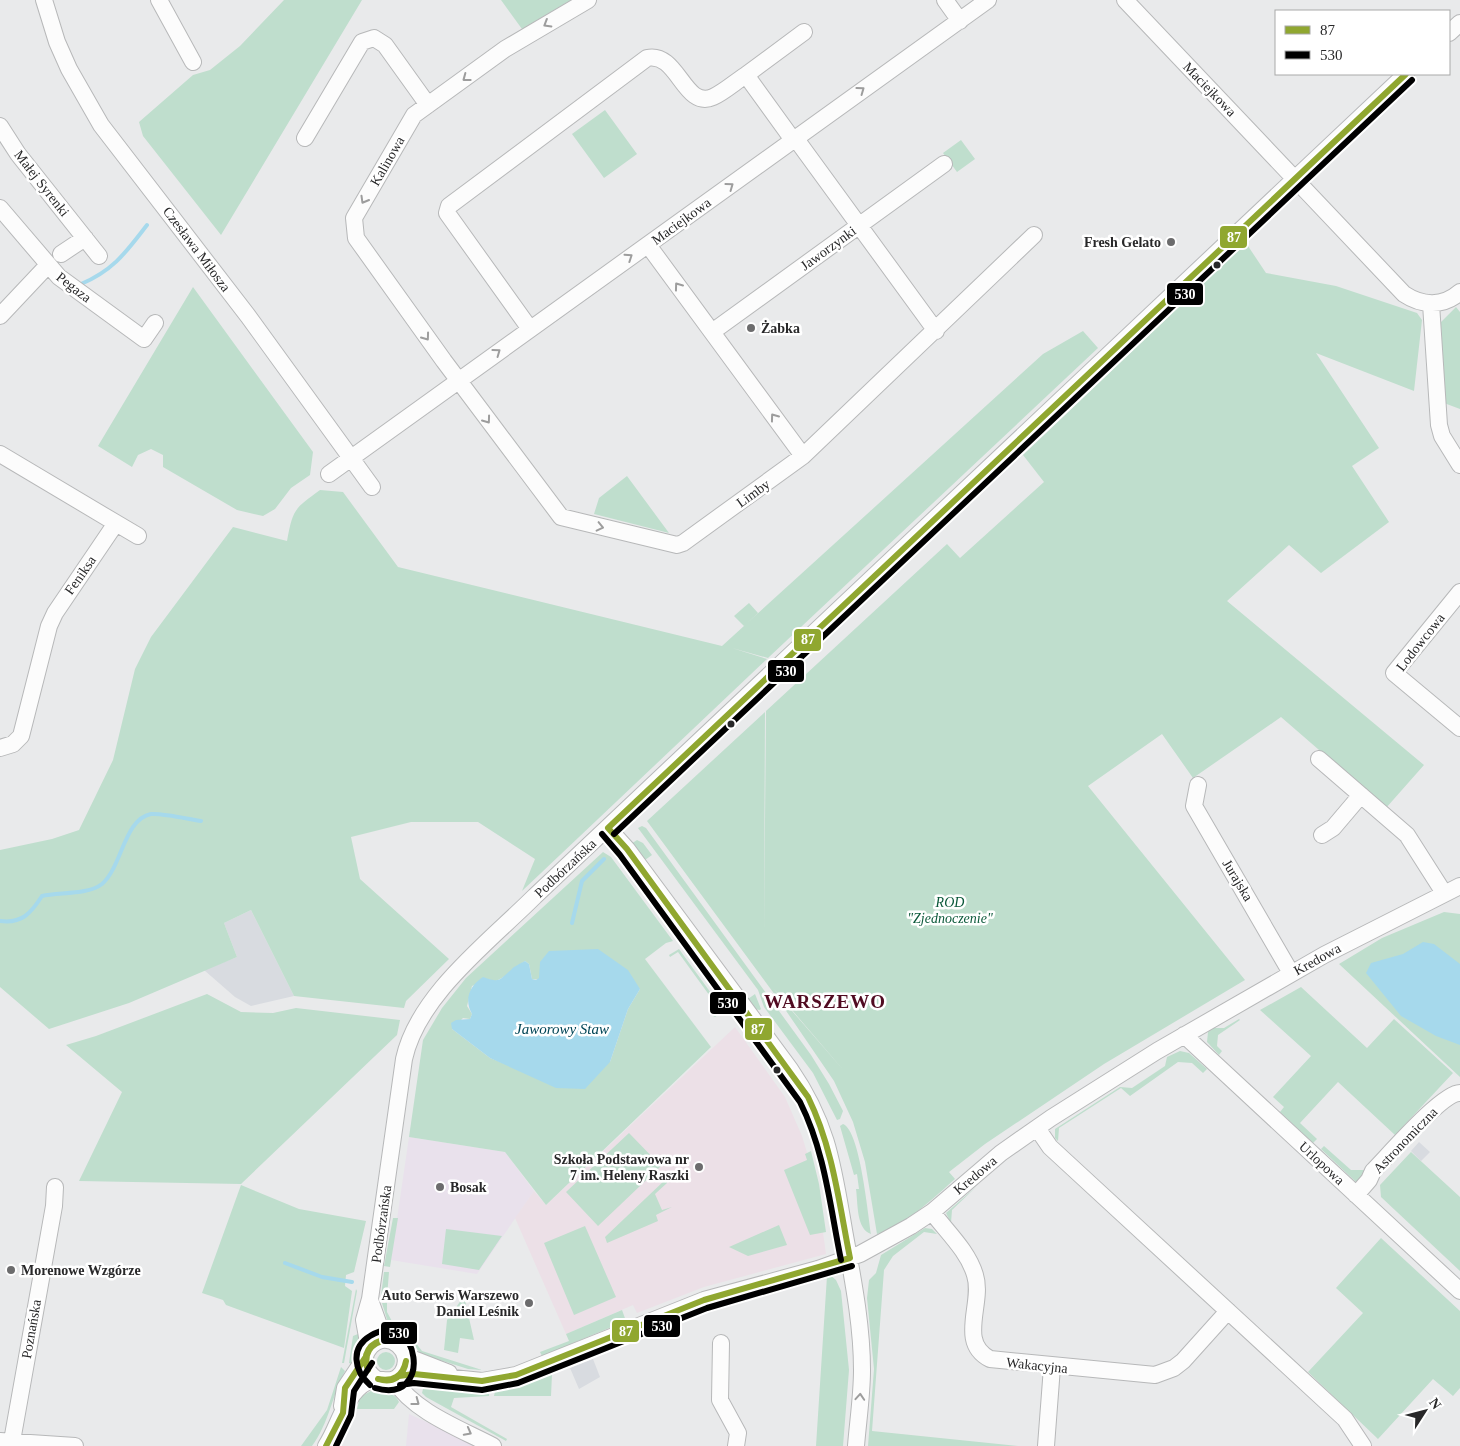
<svg xmlns="http://www.w3.org/2000/svg" width="1460" height="1446" font-family="'Times New Roman',serif">
<style>
.commercial{fill:#e9e1ec}
.built{fill:#d8dbe0}
.education{fill:#ece0e7}
.green{fill:#bfdecd;fill-rule:evenodd}
.water{fill:#a6d9ec}
.lines{fill:none;stroke-linecap:round;stroke-linejoin:round}
.stream{stroke:#a6d9ec;stroke-width:4}
.minor-casing{stroke:#b7b8b9;stroke-width:18}
.minor{stroke:#fcfcfc;stroke-width:16}
.bus-1-casing{stroke:#fff;stroke-width:10}
.bus-2-casing{stroke:#fff;stroke-width:10}
.bus-1{stroke:#90a730;stroke-width:6}
.bus-2{stroke:#000;stroke-width:6}
.oneway{stroke:#9d9d9d}
.poi-dot{fill:#6c6c6d;stroke:#fff;stroke-width:2}
.bus-dot{fill:#282829;stroke:#fff;stroke-width:2}
.labels{text-anchor:middle;stroke-width:5;stroke-linejoin:round;paint-order:stroke}
.street-label{font-size:14px;fill:#282829;stroke:#fff}
.poi-label{font-size:14px;font-weight:bold;fill:#282829;stroke:#fff;text-anchor:end}
.park-label{font-size:14px;font-style:italic;fill:#0b593a;stroke:#fff}
.water-label{font-size:15px;font-style:italic;fill:#014556;stroke:#fff}
.district-label{font-size:19px;font-weight:bold;letter-spacing:1px;fill:#500b21;stroke:#fff}
.line-badge{stroke:#fff;stroke-width:2}
.badge-label{font-size:14px;text-anchor:middle;font-weight:bold;fill:#fff}
</style>
<rect width="100%" height="100%" fill="#e9eaeb"/>
<path class="commercial" d="M409,1137L505,1152L534,1191L477,1274L391,1260Z
M409,1414L457,1436L475,1446H406Z"/>
<path class="built" d="M251,910L294,996L251,1006L235,997L204,970L237,957L224,923Z
M1419,1142L1430,1152L1421,1161L1411,1151Z
M593,1359L600,1377L579,1389L570,1368Z"/>
<path class="education" d="M735,1027L785,1097L802,1136L816,1182L826,1254L704,1287L637,1313L633,1305L566,1334L515,1218L534,1191L546,1205Z"/>
<path class="green" d="M284,0H362L221,235L143,136L139,122L193,75L210,70L240,46Z
M501,0H571L522,29Z
M605,110L637,154L604,178L572,134Z
M961,140L975,159L957,172L943,153Z
M1246,243L1266,273L1336,286L1417,313L1422,320L1414,391L1316,353L1379,448L1352,466L1389,522L1321,573L1289,545L1227,601L1424,765L1386,808L1281,717L1193,778L1162,734L1088,786L1245,980L1104,1064L985,1144L949,1172L955,1179C936,1196 901,1229 877,1234L865,1162L853,1122L834,1081L778,999L647,821L765,712L764,931L766,711L947,544L960,558L1044,482L1023,455ZM774,989L845,1072L780,997Z
M193,287L313,452L310,475L291,488L275,509L263,516L237,510L163,467V455L151,449L138,455L132,467L98,446Z
M1456,307L1460,312V409L1444,403L1441,322Z
M1083,331L1098,348L768,658L732,648L767,659L522,891L535,859L478,822H411L351,837L360,879L449,959L406,1001L404,1008L294,996L251,910L224,923L237,957L129,1003L49,1029L0,987V850L52,839L79,830L113,760L135,669L151,637L233,527L287,541C293,509 294,509 320,490L343,492L398,567L722,646L1043,354Z
M627,476L669,533L594,514L599,498Z
M749,603L758,613L744,626L734,616Z
M642,826L646,828L811,1055L829,1084L843,1111L840,1119L837,1120L813,1073L764,1007L758,990L638,828Z
M637,840L643,843L652,855L645,860L631,844Z
M603,852L611,857L673,941L666,943L645,959L711,1047L546,1205L505,1152L409,1137L423,1040L442,1008L466,978ZM525,961L529,964L532,979L640,989L628,1009L610,1062L520,1070L490,1058L452,1029L463,1018L470,1019L472,1014L467,1006L472,986L489,979L493,982C505,978 514,968 525,961Z
M621,853L636,870L634,878L620,859Z
M1444,912L1460,914V1077L1339,964L1382,938Z
M679,949L724,1011L715,1017L713,1016L720,1010L678,952L670,957L669,955Z
M1301,987L1367,1048L1394,1019L1453,1073L1395,1135L1338,1082L1300,1123L1317,1139L1313,1143L1280,1112L1284,1107L1273,1097L1311,1056L1260,1010Z
M207,994L241,1012L273,1013L296,1008L400,1020L397,1035L241,1184L79,1181L122,1092L66,1045L96,1036Z
M755,994L761,1009L760,1010L753,1009L748,999Z
M740,1014L750,1028L770,1063L735,1015Z
M1239,1019L1240,1020L1218,1035L1217,1046L1222,1051L1219,1055L1207,1042L1208,1032L1213,1028H1224Z
M1180,1051L1189,1053L1207,1069L1203,1073L1192,1063L1178,1062L1130,1096L1121,1088L1059,1128L1058,1141L1055,1138V1129L1120,1087L1132,1088L1165,1066L1167,1057Z
M790,1092L816,1129L810,1131Z
M843,1124C860,1130 868,1215 871,1234C856,1229 858,1203 856,1189H859L857,1174L854,1175L840,1126Z
M629,1133L661,1166L598,1226L566,1192Z
M1324,1146L1351,1170H1364L1367,1167L1359,1182H1356L1321,1149Z
M811,1151L819,1184L826,1232L810,1235L784,1170L807,1160L805,1154Z
M1411,1152L1460,1197V1271L1381,1197L1380,1185Z
M666,1179L667,1183L655,1194L662,1210L672,1207L656,1215L658,1221L607,1243L605,1237Z
M241,1185L299,1209L366,1221L354,1272L346,1275L345,1286L352,1291L344,1348L226,1305L223,1300L202,1293Z
M977,1186L952,1210L951,1223L946,1213Z
M393,1218H398L390,1267L384,1266Z
M779,1225L787,1245L748,1256L729,1247Z
M585,1226L616,1297L574,1315L544,1243Z
M925,1228L932,1229L937,1234L924,1232L893,1256L884,1270L872,1431L1018,1446H868L874,1369L867,1298L869,1280L876,1273L881,1255Z
M446,1229L502,1236L479,1270L442,1264Z
M1381,1238L1460,1311V1388L1453,1396L1433,1379L1378,1439L1308,1372L1363,1313L1336,1288Z
M384,1272H389L387,1297L381,1296Z
M830,1275L836,1280L841,1291L849,1370L843,1446H816L827,1276Z
M356,1289L357,1291L344,1363H342Z
M464,1296L474,1340L460,1338L458,1353L444,1350L447,1320Z
M382,1303H387V1312L394,1325L408,1333L422,1351L482,1370L468,1369L421,1354L408,1338L389,1326Z
M622,1310L626,1321L542,1356L540,1352L569,1341L566,1334Z
M363,1332L364,1337L355,1365L349,1363L353,1336Z
M377 1361a9 9 0 1 1 18 0a9 9 0 1 1-18 0Z
M341,1367L345,1371C332,1396 329,1423 312,1446H301L327,1410Z
M555,1371L556,1373L552,1374L551,1396H494L495,1391Z
M424,1385L478,1392L489,1391V1396L454,1398L451,1407L507,1439L506,1441L426,1397L422,1393Z
M371,1391C382,1391 395,1392 399,1402L394,1409H357L360,1397Z"/>
<path class="water" d="M1423,942L1434,944L1460,964V1045L1436,1036L1401,1016L1366,973L1371,963L1403,954Z
M598,949L628,970L640,989L628,1009L610,1062L585,1089L556,1088L490,1058L452,1029L451,1023L456,1020L470,1019L472,1014C464,1000 469,986 483,977C500,983 498,981 511,970C514,966 520,964 525,961L529,964L532,979L536,980L539,978L540,962L549,951Z"/>
<g class="lines">
<path class="stream" d="M81,284C114,270 126,252 147,225
M0,921C22,924 31,913 42,896C59,892 88,895 102,884C122,867 124,819 151,814C163,813 188,819 201,821
M572,923L582,881L604,859
M285,1263L322,1277L352,1282"/>
<defs>
<path id="minor" d="M44,0L57,42L69,69L101,125L248,316L372,487
M159,0L193,62
M588,0L505,49L414,115L354,218L356,238L444,361L561,517L677,545L683,543L803,456L1034,235
M945,0L960,21
M1125,0L1404,294C1422,306 1443,307 1460,292
M1449,33L1460,23
M0,126L18,154L99,256
M305,138L362,42L374,38L385,45L428,105
M796,139L936,331
M793,140L746,75L804,32
M0,208L59,277L144,339L155,323
M648,245L803,456
M61,254L85,238
M1431,304L1439,425L1442,436L1460,465
M0,316L48,265
M530,329L447,213L449,206L647,58C678,51 684,110 713,97C724,92 735,82 746,75
M712,332L944,164
M0,454L116,523L55,613L49,626L21,736L13,744L0,748
M329,474L988,0
M116,523L138,536
M1460,592L1394,673L1460,728
M1319,759L1407,835L1444,893
M1198,785L1194,806L1291,973
M608,828L627,849L790,1069C828,1124 833,1166 844,1230C852,1275 862,1323 862,1370C862,1395 858,1421 856,1446
M1322,835L1333,828L1361,795
M1184,1035L1460,1291
M1037,1128L1050,1147L1345,1419L1363,1446
M1356,1195L1369,1180L1373,1171C1387,1157 1443,1092 1460,1093
M932,1212C947,1232 968,1251 975,1275C984,1303 957,1342 990,1359L1155,1375L1174,1368L1183,1361L1228,1311
M370,1300L380,1328L390,1340
M721,1343L720,1400L738,1433L736,1446
M369,1348L364,1320L370,1299L404,1059C418,995 489,942 535,896L1406,74
M405,1354L413,1359L449,1373
M399,1376L414,1374L482,1381L516,1375L704,1300L818,1269L860,1254L911,1226L932,1212L1001,1153L1051,1118L1157,1051L1324,955L1460,886
M394,1380C414,1412 461,1429 493,1446
M342,1406L345,1388L365,1358
M0,1441L75,1446
M12,1441L54,1206L55,1187
M326,1446C339,1427 345,1393 367,1382C379,1375 392,1387 402,1373C416,1352 388,1328 371,1346C360,1357 365,1371 376,1379
M1046,1446L1052,1367"/>
</defs>
<use href="#minor" class="minor-casing"/>
<use href="#minor" class="minor"/>
<defs>
<path id="bus-1" d="M608,828L1406,74
M608,828L627,849L808,1097C833,1148 839,1203 850,1258
M368,1370C361,1355 370,1341 386,1340
M368,1370C363,1354 370,1343 386,1340
M399,1376L414,1374L482,1381L516,1375L704,1300L850,1258
M378,1379C393,1382 403,1376 406,1361
M378,1379C393,1384 404,1376 406,1361
M326,1446L343,1413L345,1388L365,1358"/>
<path id="bus-2" d="M602,834L620,855L800,1102C825,1152 830,1206 841,1260
M614,834L1412,80
M370,1385C354,1371 350,1348 370,1336C419,1305 435,1406 375,1388
M400,1385L414,1383L482,1390L518,1383L707,1308L852,1266
M336,1446L351,1415L354,1391L372,1363"/>
</defs>
<use href="#bus-1" class="bus-1-casing"/>
<use href="#bus-2" class="bus-2-casing"/>
<use href="#bus-1" class="bus-1"/>
<use href="#bus-2" class="bus-2"/>
</g>
<defs><path id="oneway-chevron" d="M-2-3.5L2.5 0L-2 3.5" fill="none" stroke-width="1.6" stroke-linecap="round" stroke-linejoin="round" transform="scale(1.25)"/></defs>
<g class="oneway">
<use href="#oneway-chevron" transform="translate(547 24) rotate(149)"/>
<use href="#oneway-chevron" transform="translate(466 78) rotate(143)"/>
<use href="#oneway-chevron" transform="translate(861 90) rotate(-36)"/>
<use href="#oneway-chevron" transform="translate(730 186) rotate(-36)"/>
<use href="#oneway-chevron" transform="translate(364 200) rotate(120)"/>
<use href="#oneway-chevron" transform="translate(629 257) rotate(-34)"/>
<use href="#oneway-chevron" transform="translate(678 286) rotate(-126)"/>
<use href="#oneway-chevron" transform="translate(426 337) rotate(54)"/>
<use href="#oneway-chevron" transform="translate(497 352) rotate(-36)"/>
<use href="#oneway-chevron" transform="translate(774 417) rotate(-126)"/>
<use href="#oneway-chevron" transform="translate(487 420) rotate(54)"/>
<use href="#oneway-chevron" transform="translate(600 527) rotate(13)"/>
<use href="#oneway-chevron" transform="translate(860 1397) rotate(-86)"/>
<use href="#oneway-chevron" transform="translate(416 1402) rotate(37)"/>
<use href="#oneway-chevron" transform="translate(468 1432) rotate(28)"/>
</g>
<g class="poi-dot">
<circle cx="1171" cy="242" r="5"/>
<circle cx="751" cy="328" r="5"/>
<circle cx="699" cy="1167" r="5"/>
<circle cx="440" cy="1187" r="5"/>
<circle cx="11" cy="1270" r="5"/>
<circle cx="529" cy="1303" r="5"/>
</g>
<g class="bus-dot">
<circle cx="1217" cy="265" r="4.5"/>
<circle cx="731" cy="724" r="4.5"/>
<circle cx="777" cy="1070" r="4.5"/>
</g>
<g class="labels">
<g class="street-label">
<text transform="translate(1210 89) rotate(46)" y="5">Maciejkowa</text>
<text transform="translate(387 161) rotate(-60)" y="5">Kalinowa</text>
<text transform="translate(42 183) rotate(52)" y="5">Małej Syrenki</text>
<text transform="translate(681 221) rotate(-36)" y="5">Maciejkowa</text>
<text transform="translate(828 248) rotate(-36)" y="5">Jaworzynki</text>
<text transform="translate(197 249) rotate(53)" y="5">Czesława Miłosza</text>
<text transform="translate(74 287) rotate(38)" y="5">Pegaza</text>
<text transform="translate(753 493) rotate(-36)" y="5">Limby</text>
<text transform="translate(80 575) rotate(-55)" y="5">Feniksa</text>
<text transform="translate(1420 642) rotate(-52)" y="5">Lodowcowa</text>
<text transform="translate(565 868) rotate(-43)" y="5">Podbórzańska</text>
<text transform="translate(1238 880) rotate(59)" y="5">Jurajska</text>
<text transform="translate(1317 959) rotate(-29)" y="5">Kredowa</text>
<text transform="translate(1405 1140) rotate(-46)" y="5">Astronomiczna</text>
<text transform="translate(1322 1163) rotate(43)" y="5">Urlopowa</text>
<text transform="translate(975 1175) rotate(-40)" y="5">Kredowa</text>
<text transform="translate(381 1224) rotate(-82)" y="5">Podbórzańska</text>
<text transform="translate(31 1329) rotate(-80)" y="5">Poznańska</text>
<text transform="translate(1037 1365) rotate(6)" y="5">Wakacyjna</text>
</g>
<g class="poi-label">
<text x="1161" y="247">Fresh Gelato</text>
<text x="761" y="333" text-anchor="start">Żabka</text>
<text x="689" y="1164">Szkoła Podstawowa nr<tspan x="689" dy="16">7 im. Heleny Raszki</tspan></text>
<text x="450" y="1192" text-anchor="start">Bosak</text>
<text x="21" y="1275" text-anchor="start">Morenowe Wzgórze</text>
<text x="519" y="1300">Auto Serwis Warszewo<tspan x="519" dy="16">Daniel Leśnik</tspan></text>
</g>
<g class="park-label">
<text x="950" y="907">ROD<tspan x="950" dy="16">"Zjednoczenie"</tspan></text>
</g>
<g class="water-label">
<text x="562" y="1034">Jaworowy Staw</text>
</g>
<g class="district-label">
<text x="825" y="1008">WARSZEWO</text>
</g>
</g>
<g class="line-badge">
<rect x="1219" y="225" width="29" height="24" rx="5" fill="#90a730"/>
<rect x="1166" y="282" width="38" height="24" rx="5" fill="#000"/>
<rect x="793" y="628" width="29" height="24" rx="5" fill="#90a730"/>
<rect x="767" y="659" width="38" height="24" rx="5" fill="#000"/>
<rect x="709" y="991" width="38" height="24" rx="5" fill="#000"/>
<rect x="744" y="1017" width="29" height="24" rx="5" fill="#90a730"/>
<rect x="643" y="1314" width="38" height="24" rx="5" fill="#000"/>
<rect x="611" y="1319" width="29" height="24" rx="5" fill="#90a730"/>
<rect x="380" y="1321" width="38" height="24" rx="5" fill="#000"/>
</g>
<g class="badge-label">
<text x="1234" y="242">87</text>
<text x="1185" y="299">530</text>
<text x="808" y="644">87</text>
<text x="786" y="676">530</text>
<text x="728" y="1008">530</text>
<text x="758" y="1034">87</text>
<text x="662" y="1331">530</text>
<text x="626" y="1336">87</text>
<text x="399" y="1338">530</text>
</g>
<rect x="1275" y="10" width="175" height="65" fill="#ffffff" stroke="#a9a9a9"/>
<rect x="1285" y="26" width="25" height="8" fill="#90a730" stroke="#a9a9a9"/>
<text x="1320" y="35" font-size="15" fill="#282829">87</text>
<rect x="1285" y="51" width="25" height="8" fill="#000000" stroke="#a9a9a9"/>
<text x="1320" y="60" font-size="15" fill="#282829">530</text>
<g transform="translate(1425 1411) rotate(54)" stroke="#ffffff" stroke-width="4" paint-order="stroke">
<path d="M0-4L9 19L0 12L-9 19Z" fill="#282829"/>
<text y="-8" font-size="14" font-weight="bold" text-anchor="middle" fill="#282829">N</text>
</g>
</svg>
